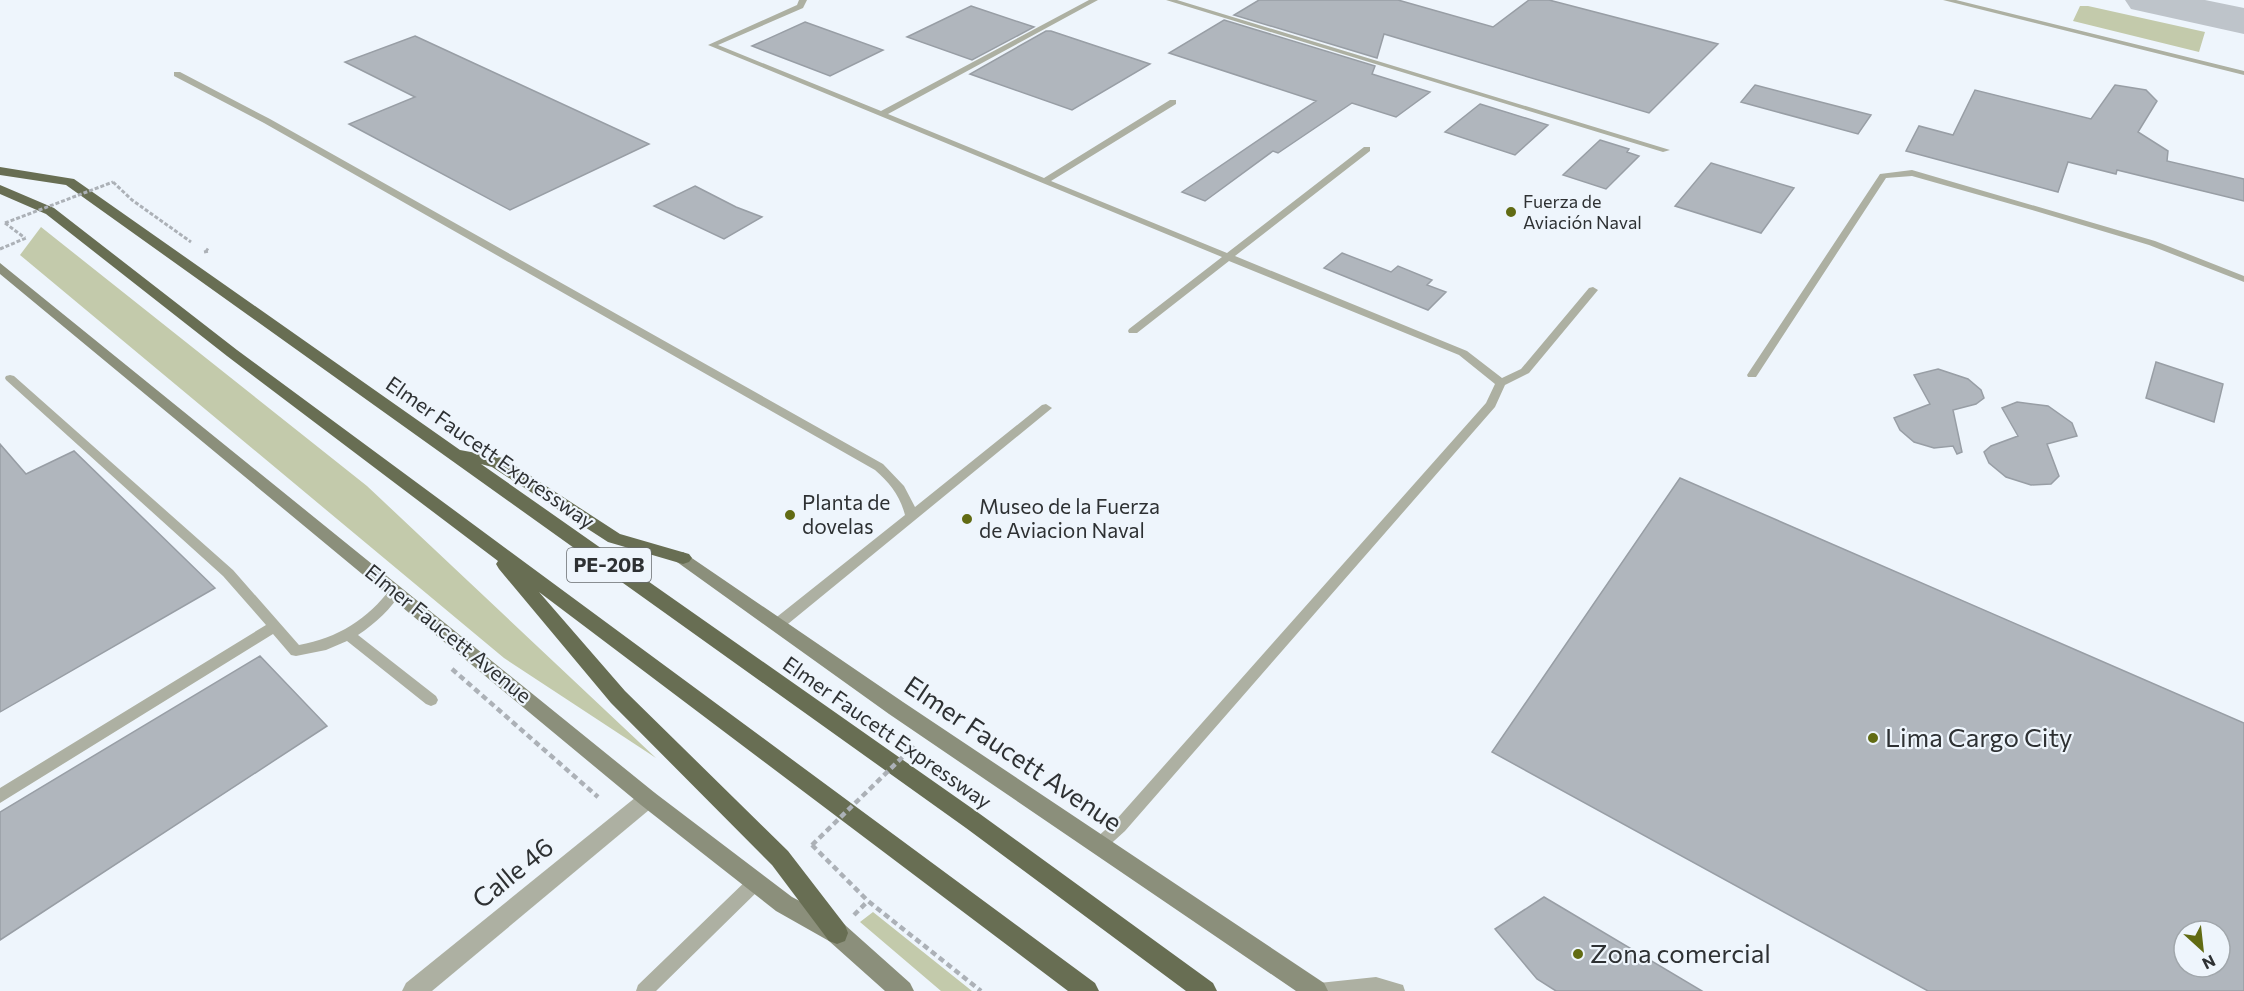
<svg xmlns="http://www.w3.org/2000/svg" width="2244" height="991" font-family="Commissioner,sans-serif">
<style>
.green{fill:#c3caab}
.lines{fill:none;stroke-linecap:round;stroke-linejoin:round}
.taxiway{fill:#bec4ca;fill-rule:evenodd}
.building{fill:#b0b6bd;stroke:#989ea5;stroke-width:1.5;fill-rule:evenodd}
.path-far1{stroke:#acb1b7;stroke-width:3;stroke-dasharray:4 2;stroke-linecap:butt}
.path{stroke:#acb1b7;stroke-width:4.5;stroke-dasharray:6 4;stroke-linecap:butt}
.service{fill:#adb0a2;fill-rule:evenodd}
.minor{fill:#adb0a2;fill-rule:evenodd}
.secondary{fill:#8b8f7b;fill-rule:evenodd}
.trunk{fill:#686e53;fill-rule:evenodd}
.path-bridge-far1{stroke:#acb1b7;stroke-width:3;stroke-dasharray:4 2;stroke-linecap:butt}
.path-bridge{stroke:#acb1b7;stroke-width:4.5;stroke-dasharray:6 4;stroke-linecap:butt}
.poi-dot{fill:#616b13;stroke:#eef5fc;stroke-width:2}
.labels{text-anchor:middle;stroke-width:4.5;stroke-linejoin:round;paint-order:stroke}
.far-poi-label{font-size:18px;fill:#2e3133;stroke:#eef5fc;text-anchor:start}
.shield{fill:#eef5fc;stroke:#686c6f;stroke-width:1.5}
.shield-label{font-size:20px;font-weight:bold;fill:#2e3133}
.street-label{font-size:21px;fill:#2e3133;stroke:#eef5fc}
.poi-label{font-size:21px;fill:#2e3133;stroke:#eef5fc;text-anchor:start}
.near-poi-label{font-size:26px;fill:#2e3133;stroke:#eef5fc;text-anchor:start}
.near-street-label{font-size:26px;fill:#2e3133;stroke:#eef5fc}
</style>
<rect width="100%" height="100%" fill="#eef5fc"/>
<path class="green" d="M2080,6H2088L2205,32L2199,52L2073,21Z
M41,227L367,486L656,758L504,658L20,255Z
M873,912L972,991H941L860,922Z"/>
<g class="lines">
<path class="taxiway" d="M2125,0H2205L2244,8V34L2131,9Z"/>
</g>
<path class="building" d="M1259,0H1398L1493,27L1529,0H1549L1718,44L1649,113L1384,34L1377,58L1234,15Z
M971,6L1034,27L972,60L907,37Z
M1224,20L1375,66L1372,74L1430,92L1396,117L1352,103L1278,153L1273,151L1205,201L1182,192L1316,101L1169,53Z
M805,22L883,50L830,76L752,46Z
M1046,31H1051L1150,64L1072,110L970,74Z
M415,36L649,144L510,210L349,124L415,97L345,62Z
M1755,85L1871,115L1858,134L1741,102Z
M2115,85L2146,90L2157,101L2138,132L2168,151L2167,161L2244,179V201L2117,170L2116,174L2068,162L2058,192L1906,151L1919,126L1953,135L1975,90L2091,119Z
M1480,104L1548,125L1515,155L1445,132Z
M1600,140L1629,149L1627,152L1639,156L1606,189L1563,175Z
M1711,163L1794,188L1761,233L1675,206Z
M695,186L736,207L762,217L724,239L654,206Z
M1342,253L1391,272L1398,266L1432,280L1427,285L1446,292L1428,310L1324,268Z
M2156,362L2223,384L2214,422L2146,398Z
M1938,369L1968,379L1981,390L1984,398L1976,404L1953,410L1962,452L1957,454L1953,446L1934,448L1914,442L1900,430L1894,418L1930,404L1914,375Z
M2017,402L2048,406L2072,423L2077,436L2047,444L2059,476L2051,484L2031,485L2006,477L1989,463L1984,452L1991,446L2018,436L2002,408Z
M0,444L26,474L74,451L215,588L0,712Z
M1680,478L2244,723V991H1928L1492,752ZM2184,931H2220V967H2184Z
M260,656L327,726L0,940V812Z
M1544,897L1702,991H1556L1537,979L1495,929Z"/>
<g class="lines">
<path class="path-far1" d="M113,182L132,200L191,242
M5,223L25,238
M0,249L26,238
M204,252L209,251L206,249"/>
<path class="path" d="M452,669L598,797
M812,845L868,901L981,991
M854,915L868,901"/>
<path class="service" d="M799,0H807L803,8L718,45L881,111L1089,0H1098L888,114L1044,178L1170,100H1176V104L1051,181L1227,253L1364,147H1370V151L1235,256L1467,351L1502,378L1521,369L1589,288L1593,287L1598,290L1529,373L1505,385L1495,407L1125,831L1104,850L1099,852L1094,850L1091,845L1094,840L1115,821L1486,403L1495,384L1459,355L1229,261L1137,333H1129L1128,331L1129,329L1222,257L708,45L797,5Z
M1166,0H1177L1670,150L1663,152Z
M1943,0H1956L2244,71V75Z
M174,72H180L270,119L883,464L904,486L915,507L1042,405L1046,404L1052,408L783,628H773L771,624L773,620L905,515C900,496 890,483 875,470L264,123L174,76Z
M1912,170L2155,241L2244,276V282L2149,245L2032,210L1912,176L1886,178L1756,377H1748L1747,375L1880,174Z
M10,375L14,376L233,570L299,645C338,638 368,619 391,588H401L402,591C391,609 376,623 358,635L436,696L438,700L436,704L431,706L426,704L347,641L326,650L296,656L291,655L273,634L0,803V788L266,625L223,576L6,380L5,378L6,376Z
M757,874L763,876L765,881L763,886L656,991H636L638,985L751,876Z
M1376,977L1403,985L1405,991H1311L1313,985L1319,983Z"/>
<path class="minor" d="M648,790L655,793L658,799L655,805L432,991H402L406,983L641,793Z"/>
<path class="secondary" d="M0,263L655,793L792,897L845,925L910,983L914,991H885L829,941L776,911L641,805L0,274Z
M683,552L903,702L1324,983L1328,991H1296L889,714L677,562L674,558L677,554Z"/>
<path class="trunk" d="M0,167L74,179L460,450L503,458L620,534L689,554L692,558L689,562L683,564L608,542L492,467L481,464L980,814L1213,983L1217,991H1186L966,828L66,185L0,175Z
M0,185L54,208L237,350L1095,983L1099,991H1068L539,592L625,691L788,851L845,925L848,933L845,941L837,944L829,941L772,865L611,703L499,569L496,564L498,561L227,356L46,214L0,194Z"/>
<path class="path-bridge-far1" d="M5,223L113,182"/>
<path class="path-bridge" d="M812,845L914,746"/>
</g>
<g class="poi-dot">
<circle cx="1511" cy="212" r="6"/>
<circle cx="790" cy="515" r="6"/>
<circle cx="967" cy="519" r="6"/>
<circle cx="1873" cy="738" r="6"/>
<circle cx="1578" cy="954" r="6"/>
</g>
<g class="labels">
<g class="far-poi-label">
<text x="1523" y="208">Fuerza de<tspan x="1523" dy="21">Aviación Naval</tspan></text>
</g>
<rect class="shield" x="567" y="548" width="84" height="34" rx="4.5"/>
<g class="shield-label">
<text x="609" y="572">PE-20B</text>
</g>
<g class="street-label">
<text transform="translate(490 453) rotate(35)" y="7">Elmer Faucett Expressway</text>
<text transform="translate(448 634) rotate(39)" y="7">Elmer Faucett Avenue</text>
<text transform="translate(887 733) rotate(35)" y="7">Elmer Faucett Expressway</text>
</g>
<g class="poi-label">
<text x="802" y="510">Planta de<tspan x="802" dy="24">dovelas</tspan></text>
<text x="979" y="514">Museo de la Fuerza<tspan x="979" dy="24">de Aviacion Naval</tspan></text>
</g>
<g class="near-poi-label">
<text x="1885" y="747">Lima Cargo City</text>
<text x="1590" y="963">Zona comercial</text>
</g>
<g class="near-street-label">
<text transform="translate(1013 754) rotate(34)" y="9">Elmer Faucett Avenue</text>
<text transform="translate(513 873) rotate(-39)" y="9">Calle 46</text>
</g>
</g>
<g transform="translate(2202 949) rotate(153)"><circle r="28" fill="#eef5fc" stroke="#a1a7ac" stroke-width="1.5"/>
<path d="M0-4.5L10 22L0 15L-10 22Z" fill="#616b13"/>
<text y="-9" font-size="16" font-weight="bold" text-anchor="middle" fill="#2e3133">N</text>
</g>
</svg>
